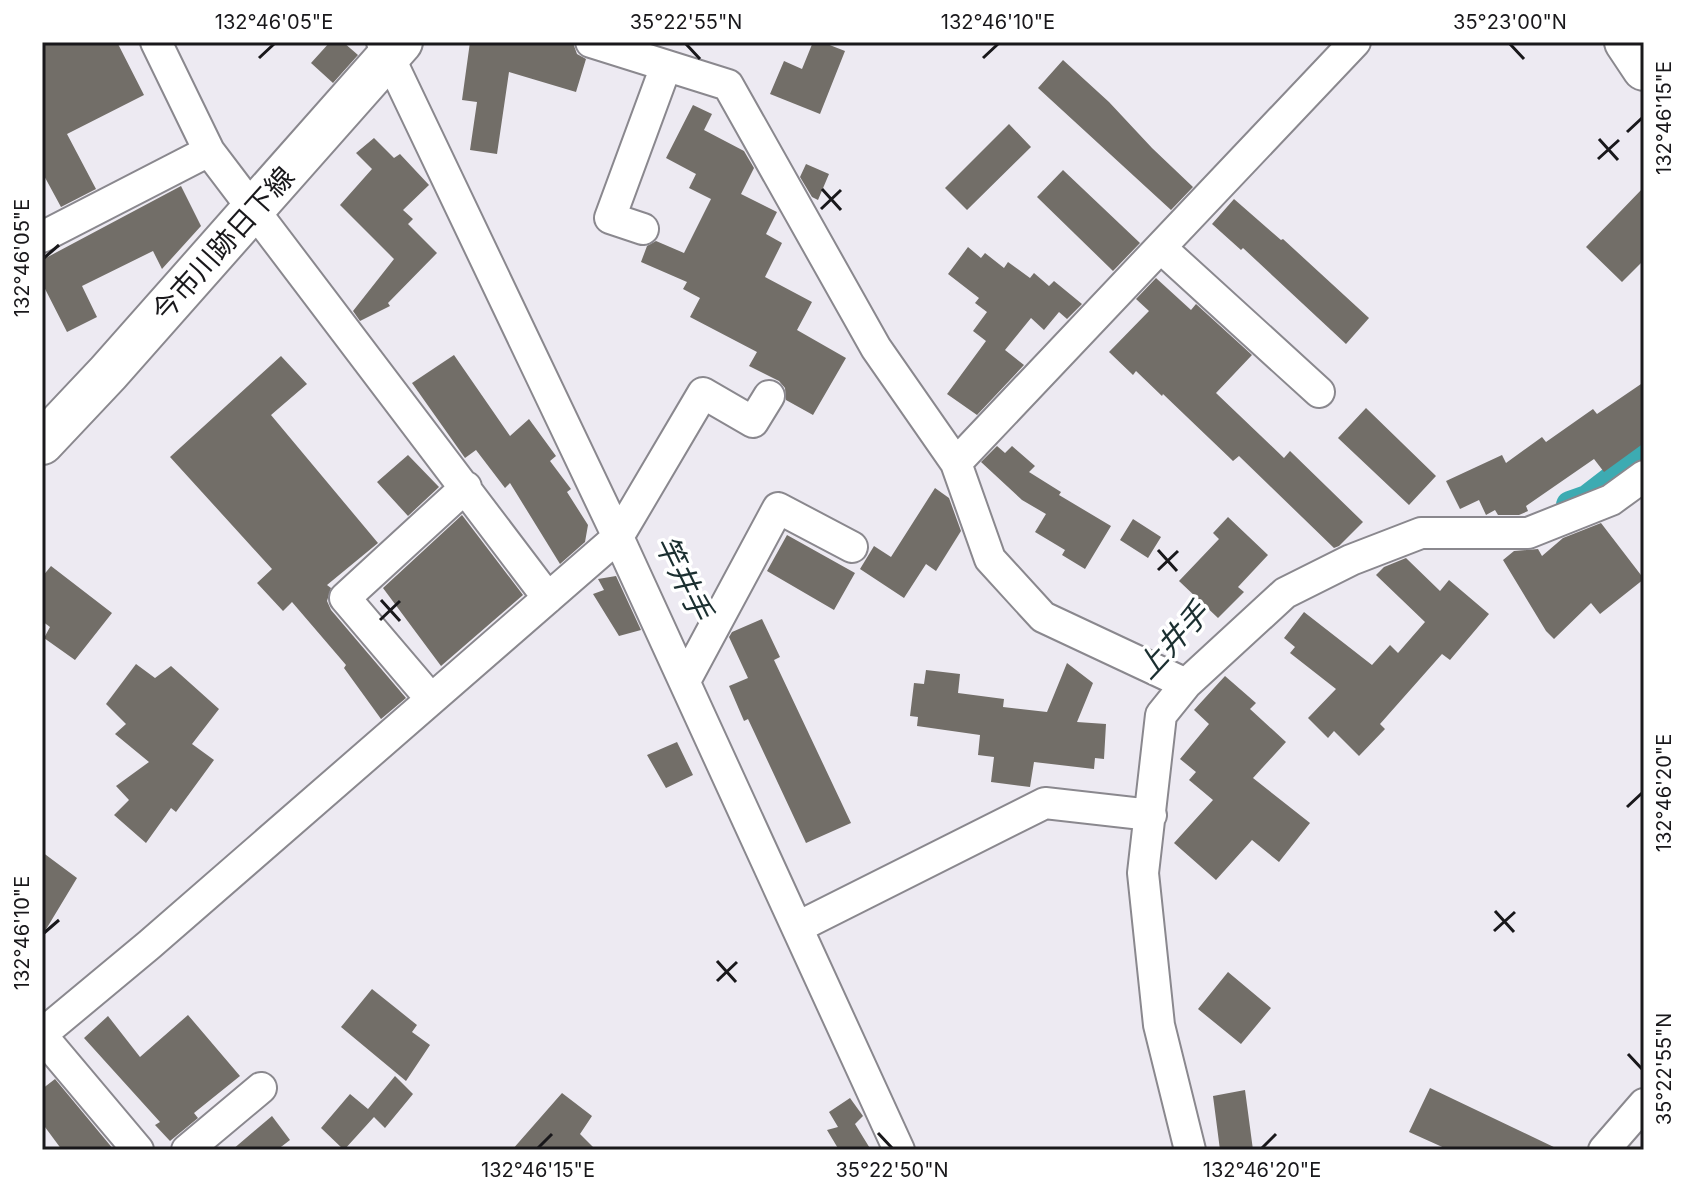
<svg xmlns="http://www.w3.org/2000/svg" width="1686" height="1192" font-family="Inter,'Noto Sans JP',sans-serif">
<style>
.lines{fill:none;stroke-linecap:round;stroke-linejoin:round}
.canal{stroke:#3dabb2;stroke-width:28}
.building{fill:#726e68}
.street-casing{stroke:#8a888e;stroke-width:34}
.secondary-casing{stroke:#8a888e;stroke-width:46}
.street{stroke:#fff;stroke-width:30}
.secondary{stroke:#fff;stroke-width:42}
.ticks{fill:none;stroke:#19181b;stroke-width:3}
.labels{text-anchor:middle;stroke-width:7;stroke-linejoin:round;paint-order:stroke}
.street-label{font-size:28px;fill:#19181b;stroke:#fff}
.water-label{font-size:30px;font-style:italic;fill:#1b2f30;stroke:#fff}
.neatline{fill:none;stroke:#19181b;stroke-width:3}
.ticks-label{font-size:20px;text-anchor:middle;fill:#19181b}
</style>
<rect width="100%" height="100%" fill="#edeaf2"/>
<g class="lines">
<path class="canal" d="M1570,505L1587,499L1644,455"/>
</g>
<path class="building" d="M42,42H117L144,95L67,134L96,189L61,207L42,172Z
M330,42H343L358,55L333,83L311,63Z
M470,42L573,43L577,54L586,59L576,92L509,72L497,154L470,150L477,102L462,100Z
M813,42H822L845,51L820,114L770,94L784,61L802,69Z
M1063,60L1109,102L1152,148L1193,187L1171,210L1038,88Z
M693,105L712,114L704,130L744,151L754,168L741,194L777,212L766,234L782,243L765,277L812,302L797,330L846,358L813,415L786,400L785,388L779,381L749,366L757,352L690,317L700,298L683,289L687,282L641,262L647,246L656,241L684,253L711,199L689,188L696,174L666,158Z
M1009,124L1031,147L967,210L945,188Z
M374,138L394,158L400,154L429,185L403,210L413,219L408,224L437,253L388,303L390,306L360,321L353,311L394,259L340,205L372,169L356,153Z
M806,164L829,174L818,200L812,197L800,177Z
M1063,170L1140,243L1113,271L1037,197Z
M181,186L201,226L162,269L153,251L82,286L97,317L67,332L42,283V260Z
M1644,187V260L1622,282L1586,247Z
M1234,199L1281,240L1283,239L1369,318L1346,344L1243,248L1241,250L1212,224Z
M968,247L981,258L985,253L1004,268L1008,262L1030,278L1034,273L1049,286L1054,281L1082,304L1067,319L1059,312L1044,330L1031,318L1005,350L1024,365L977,415L947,394L986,341L973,331L987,312L975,303L979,298L948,274Z
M1156,278L1191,310L1196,304L1252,355L1216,393L1284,458L1290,451L1363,522L1339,546L1334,548L1239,456L1233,461L1163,394L1162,396L1136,371L1133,375L1109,352L1149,311L1136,299Z
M454,355L510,436L529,419L556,456L550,461L571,489L567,492L588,525L585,542L560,564L510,483L505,488L476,450L465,458L412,383Z
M281,356L307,384L271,415L378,543L327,585L331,588L327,601L331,610L406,698L381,719L344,668L346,665L292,602L283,611L257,583L272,569L170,457Z
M1644,382V443L1604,472L1594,459L1526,506L1528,511L1519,515H1498L1495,510L1486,515L1479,500L1460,509L1446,481L1502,455L1506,463L1542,437L1546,442L1593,409L1597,414Z
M1366,408L1436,476L1409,505L1338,438Z
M997,446L1005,453L1012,446L1035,466L1029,472L1061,492L1059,495L1111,526L1085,569L1062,555L1065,550L1035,532L1046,514L1022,500L981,462Z
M408,455L439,487L408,516L377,482Z
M935,488L949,498L961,531L936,571L926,564L904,598L860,569L874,546L891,557Z
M462,515L523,595L441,666L383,588Z
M1228,517L1268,555L1238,587L1244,592L1218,618L1179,581L1219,539L1213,533Z
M1133,519L1161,537L1148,558L1120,540Z
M1601,523L1644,579L1600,614L1591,603L1554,639L1546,631L1503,560L1514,551L1538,549L1542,556L1563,538Z
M787,535L855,573L834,610L767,571Z
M1406,558L1440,591L1449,580L1489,614L1450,660L1442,654L1380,724L1385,729L1359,756L1334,731L1328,738L1308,718L1336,689L1290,653L1295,647L1284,638L1304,612L1372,665L1390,645L1398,653L1425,622L1376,575L1384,567Z
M51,566L112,613L75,660L44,638L50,627L42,621V577Z
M616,576L641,630L619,636L593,594L604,590L598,579Z
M762,619L780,657L774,660L851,823L806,843L748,719L744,721L729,686L748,678L729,637L732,632Z
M1067,663L1093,683L1077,722L1106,724L1104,759L1095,758L1094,769L1034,762L1030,787L991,782L994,757L978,755L980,735L917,726L918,717L910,716L914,683L924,684L926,670L960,674L958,693L1004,699L1003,707L1047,712Z
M136,664L155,678L171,666L219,709L192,744L214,760L176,812L171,808L146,843L114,815L129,800L116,786L149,762L115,734L126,724L106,704Z
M1225,676L1256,703L1250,709L1286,742L1253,778L1310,823L1279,862L1252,840L1216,880L1174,843L1213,800L1189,780L1196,772L1180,759L1209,724L1194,710Z
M677,742L693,775L666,788L647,755Z
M42,852L77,878L42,936Z
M1228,972L1271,1008L1241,1044L1198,1009Z
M372,989L417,1025L412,1032L430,1045L406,1081L341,1027Z
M188,1015L240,1076L194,1113L198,1118L170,1141L155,1125L160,1122L84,1038L108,1016L140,1057Z
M395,1076L413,1094L385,1128L374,1117L344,1150L321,1128L350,1094L368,1109Z
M55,1079L114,1150H62L42,1123V1089Z
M1430,1088L1560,1150H1449L1409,1132Z
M1245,1090L1253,1150H1220L1213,1096Z
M562,1093L592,1116L580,1134L596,1150H512Z
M850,1098L863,1116L855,1124L871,1150H839L827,1130L838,1127L829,1112Z
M272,1116L290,1140L277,1150H232Z"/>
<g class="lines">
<defs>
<path id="street" d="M156,42L209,151L548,598
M382,42L618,537L899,1150
M591,42L728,85L876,348L956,463L990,559L1043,617L1186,684
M643,229L610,218L666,66
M42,237L209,151
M1161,248L1319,392
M956,463L1355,42
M685,681L778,508L852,547
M431,699L345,598L466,487
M798,927L1045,803L1151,815
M42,1034L149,945L618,537L703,393L753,422L769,396
M42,1036L138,1150
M187,1150L261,1088
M1190,1150L1159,1025L1143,873L1161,715L1186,684L1285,593L1351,560L1421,533H1528L1611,500L1644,476
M1604,1150L1644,1104"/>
<path id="secondary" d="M1626,42L1644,69
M42,443L108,373L401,42"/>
</defs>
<use href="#street" class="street-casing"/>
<use href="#secondary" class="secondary-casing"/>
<use href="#street" class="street"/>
<use href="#secondary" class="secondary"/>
</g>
<path class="ticks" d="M686,44L700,59M1510,44L1524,59M259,58L274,44M983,58L998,44M1627,132L1642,118M1599,139L1618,160M1598,159L1619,140M822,189L841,210M821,209L841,190M44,258L59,245M1158,550L1177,571M1158,570L1178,551M381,600L400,621M380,620L400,601M1627,807L1642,793M1495,911L1514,932M1494,931L1515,912M44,933L59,920M717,961L736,982M717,981L737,962M1628,1054L1642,1069M878,1133L892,1148M538,1148L552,1134M1262,1148L1276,1134"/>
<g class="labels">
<g class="street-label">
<text transform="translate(223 244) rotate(-48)" y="10">今市川跡日下線</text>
</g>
<g class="water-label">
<text transform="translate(683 578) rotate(64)" y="10">竿井手</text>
<text transform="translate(1173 641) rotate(-47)" y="10">上井手</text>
</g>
</g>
<rect width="1686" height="1192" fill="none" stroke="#ffffff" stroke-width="88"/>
<rect x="44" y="44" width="1598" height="1104" class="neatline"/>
<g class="ticks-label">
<text x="274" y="29">132°46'05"E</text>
<text x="686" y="29">35°22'55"N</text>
<text x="998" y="29">132°46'10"E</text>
<text x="1510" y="29">35°23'00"N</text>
<text transform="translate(1664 118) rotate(-90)" y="7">132°46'15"E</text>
<text transform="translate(22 258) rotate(-90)" y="7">132°46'05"E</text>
<text transform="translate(1664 793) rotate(-90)" y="7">132°46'20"E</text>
<text transform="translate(22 933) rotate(-90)" y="7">132°46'10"E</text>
<text transform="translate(1664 1069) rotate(-90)" y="7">35°22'55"N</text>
<text x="538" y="1177">132°46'15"E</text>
<text x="892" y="1177">35°22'50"N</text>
<text x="1262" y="1177">132°46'20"E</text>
</g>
</svg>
